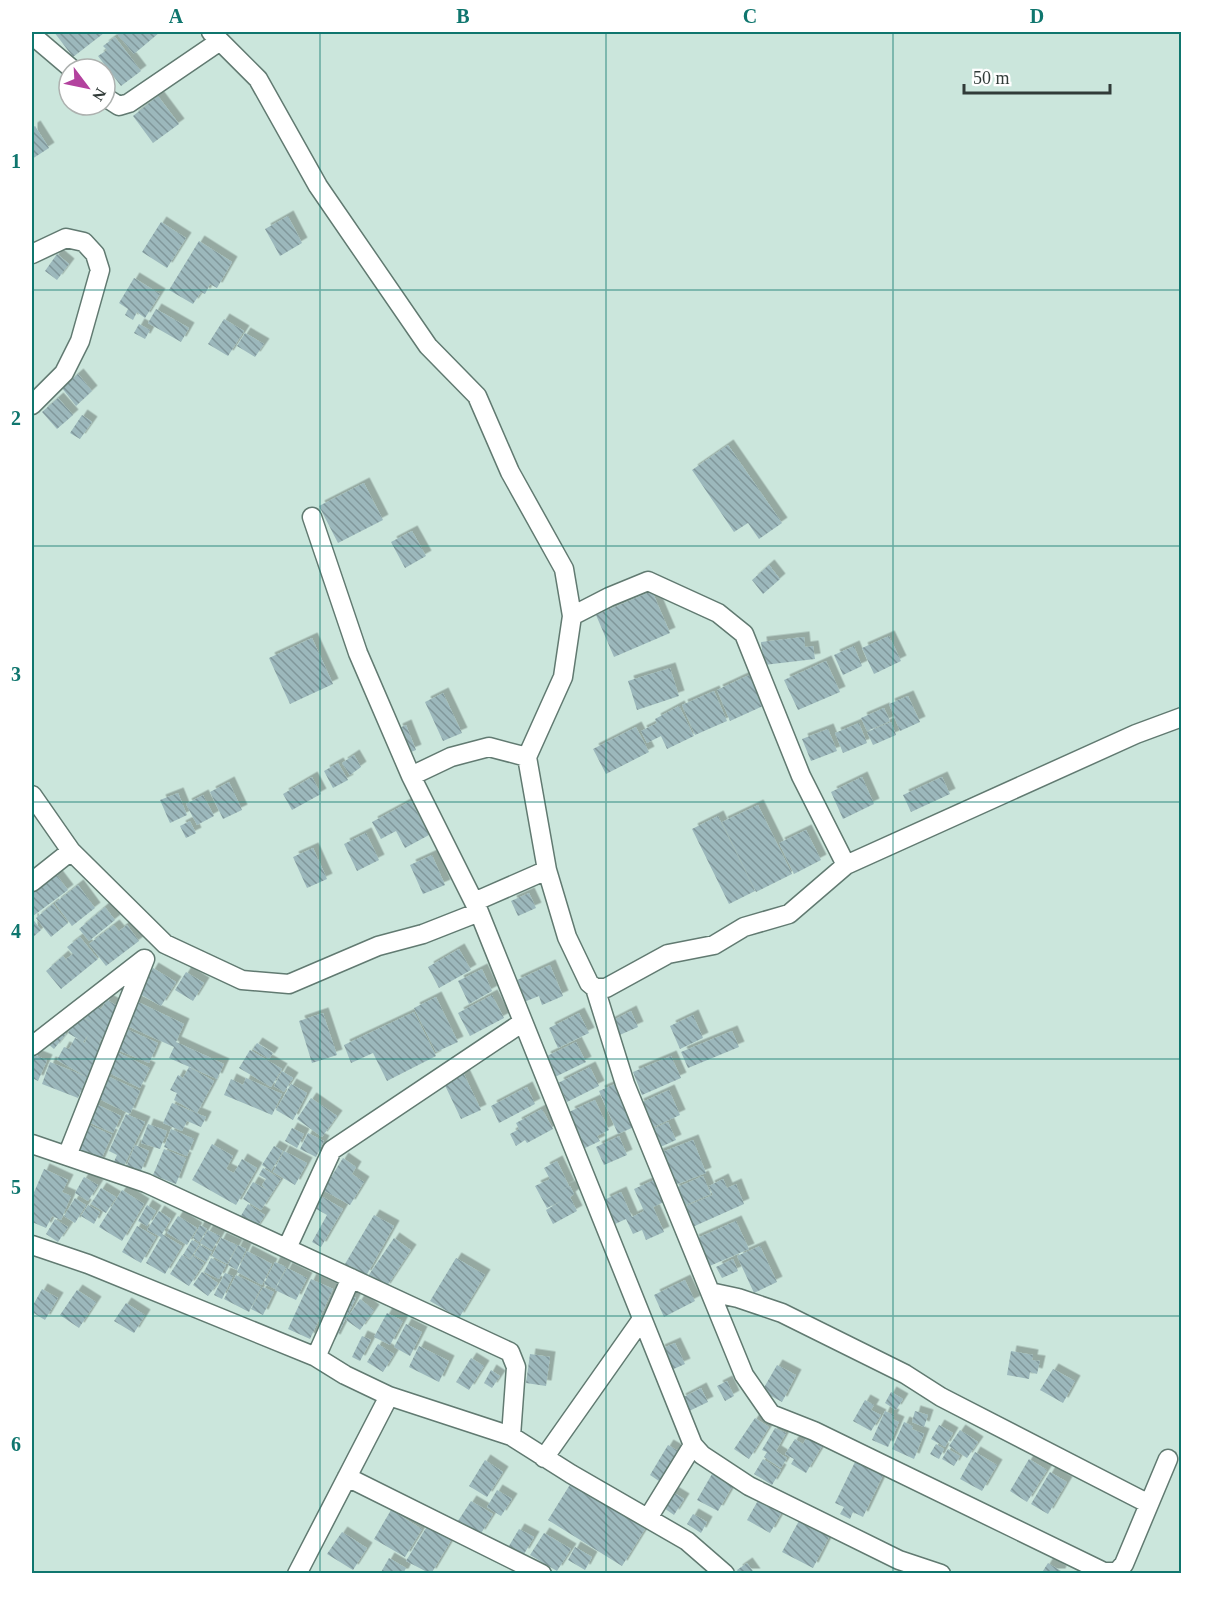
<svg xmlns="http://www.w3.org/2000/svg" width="1213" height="1605" font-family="Georgia,serif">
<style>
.building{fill:url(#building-back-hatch);filter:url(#shadow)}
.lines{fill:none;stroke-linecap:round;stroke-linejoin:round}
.street-casing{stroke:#617a71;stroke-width:21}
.street{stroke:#fff;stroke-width:18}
.grid{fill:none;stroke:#0f766e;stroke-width:1.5;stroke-opacity:0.55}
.neatline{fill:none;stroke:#0f766e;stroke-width:2}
.grid-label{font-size:20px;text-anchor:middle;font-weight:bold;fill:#0f766e}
</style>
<defs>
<pattern id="building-back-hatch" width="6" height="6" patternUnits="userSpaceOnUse" patternTransform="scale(1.5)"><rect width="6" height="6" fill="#9cb8bc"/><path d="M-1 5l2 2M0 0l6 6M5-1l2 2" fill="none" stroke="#80979a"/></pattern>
<filter id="shadow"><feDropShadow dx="5.5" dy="-5.5" stdDeviation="0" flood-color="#0004"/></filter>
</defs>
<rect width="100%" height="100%" fill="#cbe6dc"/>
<path class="building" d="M54,32H103L104,33L73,57Z
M120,32H160L134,54L117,34Z
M115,37L141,71L121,86L98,56L107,50L103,46Z
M158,96L179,124L153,143L133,116Z
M35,126L49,148L32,159V128Z
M288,216L302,243L280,256L265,229Z
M161,222L186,238L167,268L142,252Z
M199,241L232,262L217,288L210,284L205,294L201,292L193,304L169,290Z
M57,254L69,264L57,280L45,271Z
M134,278L160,294L145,318L137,312L133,320L125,315L128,309L119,303Z
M156,309L189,328L181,342L148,323Z
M224,319L244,331L228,356L208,344Z
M139,324L150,330L145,339L134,333Z
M245,333L264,344L255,357L237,346Z
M78,374L92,391L76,406L62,388Z
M58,398L73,415L57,429L42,412Z
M82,415L92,422L80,439L70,433Z
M728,445L782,523L759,539L748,523L734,532L692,470Z
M364,483L383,520L338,543L319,506Z
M412,531L426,556L405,568L391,542Z
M769,565L780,579L763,594L752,580Z
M652,591L670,633L614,657L596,615Z
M889,636L901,661L874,674L862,648Z
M804,637L805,647L813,646L815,659L764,665L761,642Z
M312,638L333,684L290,704L269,658Z
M854,646L862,666L843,675L834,655Z
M826,661L840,692L798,710L784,680Z
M670,668L679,696L637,710L628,681Z
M749,675L763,706L730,721L717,690Z
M714,691L727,721L695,735L682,705Z
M443,693L462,733L443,741L425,702Z
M908,696L920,722L900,731L889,704Z
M679,706L694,736L667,749L661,736L647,743L641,731L657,723L655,719Z
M884,708L890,721L867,731L861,718Z
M891,722L896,735L873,745L867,732Z
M859,723L867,743L843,753L835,733Z
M406,725L416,750L406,754L397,729Z
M636,727L649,752L606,774L593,749Z
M828,729L837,751L811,761L802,739Z
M354,755L361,767L350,775L342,763Z
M338,763L348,780L333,788L324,771Z
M312,777L321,794L292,810L283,794Z
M862,777L874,804L843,819L831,792Z
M942,777L950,794L911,812L903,795Z
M229,782L242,810L223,819L210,792Z
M178,793L187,815L170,823L160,800Z
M203,795L214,816L197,825L186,804Z
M411,801L429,835L405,848L396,831L381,839L372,822Z
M758,805L792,874L756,892L722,822Z
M718,816L755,891L729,904L692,829Z
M190,821L196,833L186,838L180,826Z
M806,830L821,860L794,874L779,843Z
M366,833L379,860L357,871L344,844Z
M313,848L327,879L307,888L293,857Z
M432,855L445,885L423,894L410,865Z
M55,873L68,890L33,916L32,914V891Z
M78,885L95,908L72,926L55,903Z
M529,893L536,908L518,916L511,901Z
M53,904L68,923L51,937L36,918Z
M105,907L115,920L89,941L79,929Z
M32,918L41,930L32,938Z
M114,925L119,931L127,925L139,941L106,966L89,944Z
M80,937L98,959L61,989L46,971L63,956L71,966L66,959L73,954L67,947Z
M459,949L471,970L439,988L428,967Z
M550,965L563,996L542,1005L539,996L524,1002L515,981Z
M153,968L176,982L161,1006L138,993Z
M482,969L492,991L469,1004L458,981Z
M186,972L204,983L193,1001L175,990Z
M492,995L504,1018L470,1036L458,1013Z
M436,997L458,1042L436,1052L414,1008Z
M107,1000L121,1008L99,1043L104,1046L87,1077L57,1060L64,1047L69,1049L75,1038L85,1043L88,1035L83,1042L68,1033L78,1015L94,1024L85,1018L94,1004L101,1009Z
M134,1000L184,1024L176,1042L224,1064L217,1079L169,1058L174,1047L123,1024Z
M631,1011L638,1027L615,1037L608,1023Z
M414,1012L436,1056L387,1081L373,1053L351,1063L344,1045Z
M323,1013L337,1055L312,1063L299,1021Z
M579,1013L589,1033L558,1048L549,1028Z
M693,1015L703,1038L680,1049L670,1026Z
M124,1028L158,1043L149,1063L115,1049Z
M60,1029L66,1034L54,1049L48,1044Z
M732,1031L739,1047L688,1068L681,1052Z
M576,1042L586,1062L555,1077L545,1057Z
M257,1043L273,1053L269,1059L253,1049Z
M250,1050L282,1069L271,1087L239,1068Z
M115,1051L150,1068L140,1088L105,1071Z
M32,1054L47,1060L38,1081L32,1078Z
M671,1056L681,1078L642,1095L633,1072Z
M50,1062L87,1077L78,1098L42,1084Z
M189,1067L214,1081L197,1113L174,1100L177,1093L170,1090L178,1075L183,1078Z
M590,1067L599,1086L567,1102L558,1083Z
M462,1070L481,1110L461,1119L442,1079Z
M282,1071L293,1078L284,1092L274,1086Z
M105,1075L140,1091L130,1114L95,1097Z
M246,1078L282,1094L272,1115L224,1095L231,1079L243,1085Z
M291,1084L307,1093L293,1120L276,1110Z
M615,1084L634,1127L618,1134L599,1091Z
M527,1087L535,1104L499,1123L491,1106Z
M669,1090L680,1115L649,1129L638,1104Z
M311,1098L337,1116L322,1137L297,1119Z
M595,1100L609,1130L597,1136L600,1141L585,1148L569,1112Z
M94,1103L121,1116L113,1133L86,1121Z
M172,1103L206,1117L201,1127L187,1121L182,1131L163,1123Z
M542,1109L553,1129L527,1143L525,1140L516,1146L510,1134L519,1129L516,1123Z
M126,1114L145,1122L122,1170L112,1166L117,1155L109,1151Z
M668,1122L676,1140L654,1150L646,1132Z
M85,1123L112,1135L99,1164L72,1152Z
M148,1124L167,1131L160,1149L141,1143Z
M292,1128L304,1134L297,1148L285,1141Z
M171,1129L194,1139L187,1156L164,1147Z
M308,1133L324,1141L316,1157L300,1149Z
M619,1136L627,1155L604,1165L596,1147Z
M693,1140L706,1173L670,1187L657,1154Z
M212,1144L233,1156L226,1169L234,1173L242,1159L257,1168L236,1205L192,1180Z
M135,1145L149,1151L140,1173L126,1168Z
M274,1146L283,1151L271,1171L262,1165Z
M164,1149L186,1158L176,1184L153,1175Z
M284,1151L307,1163L295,1185L273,1172Z
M343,1158L356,1167L352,1174L364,1182L350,1205L323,1190Z
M557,1161L569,1186L555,1192L570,1186L574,1194L570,1197L577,1211L553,1224L546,1210L565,1199L547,1208L535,1186L550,1179L544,1168Z
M263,1168L281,1179L261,1210L243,1199L253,1182L269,1191L262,1185L266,1179L259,1175Z
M44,1169L68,1180L62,1192L71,1196L61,1220L52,1216L46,1228L32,1222V1197Z
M703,1176L711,1194L681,1207L673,1189Z
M84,1177L98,1185L88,1201L75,1193Z
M723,1179L727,1188L736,1184L744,1204L688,1229L679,1209L713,1195L709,1186Z
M654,1180L664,1202L653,1207L664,1232L646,1240L642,1230L633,1234L626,1219L615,1224L604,1200L621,1192L632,1217L644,1211L634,1189Z
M101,1188L116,1197L106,1213L91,1204Z
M122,1190L144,1204L122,1241L99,1227Z
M318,1194L343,1209L321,1247L312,1242L327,1215L311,1206Z
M75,1198L86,1205L75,1223L64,1216Z
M248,1204L265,1215L255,1230L239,1219Z
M88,1205L100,1212L94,1224L81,1216Z
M147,1205L156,1211L147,1226L138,1221Z
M159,1211L171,1219L162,1234L182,1246L165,1274L146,1263L161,1237L147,1230Z
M374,1215L394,1226L366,1276L345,1264Z
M178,1216L197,1228L187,1245L167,1233Z
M55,1219L68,1227L58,1242L46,1234Z
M736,1221L749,1249L705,1268L693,1240Z
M200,1225L207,1229L199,1242L193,1238Z
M137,1226L156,1237L141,1263L122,1252Z
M208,1230L220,1236L212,1250L200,1243Z
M221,1238L237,1245L227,1264L212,1256Z
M394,1238L411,1250L385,1289L368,1276Z
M192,1240L199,1244L190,1259L183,1255Z
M200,1245L212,1252L206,1262L194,1255Z
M238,1245L246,1249L237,1270L228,1265Z
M760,1246L777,1282L754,1293L737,1256Z
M247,1251L272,1264L262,1285L237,1272Z
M182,1255L190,1260L193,1256L204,1263L189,1286L170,1274Z
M211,1258L226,1265L219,1279L204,1272Z
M456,1258L485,1275L459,1318L430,1301Z
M733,1259L738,1271L722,1278L716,1267Z
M275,1262L286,1267L275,1289L264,1284Z
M287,1268L307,1278L296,1300L275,1290Z
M202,1272L218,1283L208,1296L193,1285Z
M225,1273L233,1276L222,1299L214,1295Z
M236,1275L261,1287L249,1312L224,1299Z
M311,1279L333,1289L310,1339L288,1329Z
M685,1280L695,1301L664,1317L654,1295Z
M263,1287L274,1292L263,1315L251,1309Z
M42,1289L58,1298L45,1320L32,1312V1307Z
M77,1290L96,1302L79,1328L60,1315Z
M348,1294L356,1298L335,1340L319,1332Z
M360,1299L374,1310L360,1330L346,1320Z
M126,1303L145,1315L134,1333L114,1321Z
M387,1313L403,1321L390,1345L374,1337Z
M406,1324L422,1332L410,1356L394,1347Z
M362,1336L371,1340L360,1361L352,1357Z
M675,1343L685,1364L669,1371L659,1350Z
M378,1344L394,1354L383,1372L367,1362Z
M419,1346L449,1361L439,1382L409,1367Z
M1011,1351L1033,1355L1032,1360L1040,1361L1037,1374L1030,1372L1029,1379L1007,1375Z
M530,1354L550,1357L546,1386L526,1383Z
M471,1358L484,1366L469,1390L456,1382Z
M777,1365L796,1375L782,1402L762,1391Z
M1053,1369L1075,1381L1063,1403L1040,1390Z
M491,1370L500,1376L492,1388L484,1383Z
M727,1381L734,1396L725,1401L717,1386Z
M701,1388L708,1402L687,1412L680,1399Z
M891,1392L903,1399L896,1410L885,1403Z
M865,1400L874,1405L871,1410L881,1415L871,1431L853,1421Z
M885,1411L894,1415L892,1419L899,1422L888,1447L872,1440Z
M915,1411L928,1415L924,1427L912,1422Z
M755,1418L769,1427L749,1459L734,1449Z
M904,1422L913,1426L912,1429L924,1434L914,1459L892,1449Z
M939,1425L953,1433L945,1447L931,1439Z
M775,1428L786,1433L776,1451L787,1458L781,1468L764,1457L767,1452L762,1450Z
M960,1430L978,1442L967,1458L949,1446Z
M807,1437L822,1446L806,1473L791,1464L794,1459L785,1454L795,1439L803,1444Z
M936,1444L944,1449L939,1459L930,1454Z
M668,1445L680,1452L662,1483L650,1475Z
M948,1449L960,1456L954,1466L942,1459Z
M975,1452L997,1465L982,1491L960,1479Z
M763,1459L781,1470L772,1485L754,1474Z
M1029,1459L1047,1470L1027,1502L1010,1491Z
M485,1460L503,1472L487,1497L469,1486Z
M856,1460L884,1473L863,1517L853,1512L850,1519L840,1514L844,1507L835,1503Z
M1050,1472L1067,1482L1048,1514L1031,1504Z
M712,1474L733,1485L718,1511L697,1500Z
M571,1483L645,1529L622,1566L548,1520Z
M497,1490L512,1499L501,1516L487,1507Z
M671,1491L684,1499L674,1515L661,1506Z
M760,1497L783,1510L770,1533L747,1520Z
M471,1501L493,1514L480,1535L458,1521Z
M391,1510L422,1529L405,1557L374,1539Z
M693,1514L707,1522L701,1533L687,1524Z
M800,1519L830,1535L813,1568L782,1552Z
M429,1523L453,1537L431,1574L406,1561Z
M519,1529L534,1537L524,1554L509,1546Z
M342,1532L367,1548L353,1570L327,1554Z
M544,1533L571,1549L557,1571L530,1555Z
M575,1547L592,1557L585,1570L568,1560Z
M389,1558L406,1568L403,1574H380Z
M747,1563L755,1574H739L737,1570Z
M1048,1563L1061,1571L1060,1574H1041Z"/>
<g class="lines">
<defs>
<path id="street" d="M211,32L258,79L318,186L428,346L477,396L510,472L564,569L572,616L563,677L527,757L547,870
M32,35L72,69
M105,97L119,106L129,103L220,41
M32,254L66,238L84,242L95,254L100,270L80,341L64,373L32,405
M312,517L358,653L411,776L479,912L693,1445L702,1455L749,1486L899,1560L941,1574
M572,616L609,597L648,581L718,613L744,634L801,776L846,865
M411,776L451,757L489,747L527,757
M32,795L71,851L165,944L242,980L289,984L378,946L423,934L479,912
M32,882L71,851
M474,902L547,870L567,937L589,983L595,988H606L668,954L714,945L744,927L789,914L846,865L1136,734L1182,717
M595,988L625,1084L744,1375L771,1414L814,1431L1104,1572H1117L1124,1564L1168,1459
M32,1046L144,959
M32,1144L146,1183L510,1352L516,1367L511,1436L571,1474L687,1541L725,1574
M67,1156L145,959
M32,1245L88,1264L316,1357L345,1375L389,1396L511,1436
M287,1248L332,1150L523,1022
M710,1292L738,1298L782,1313L905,1374L941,1397L1149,1504
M316,1357L351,1278
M544,1458L642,1319
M347,1477L542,1574
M648,1518L693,1445
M297,1574L389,1396"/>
</defs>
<use href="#street" class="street-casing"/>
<use href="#street" class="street"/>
</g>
<path class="grid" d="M320,32V1574M606,32V1574M893,32V1574M32,290H1182M32,546H1182M32,802H1182M32,1059H1182M32,1316H1182"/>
<rect width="1213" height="1605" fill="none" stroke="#ffffff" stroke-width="66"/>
<g transform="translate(87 87) rotate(122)"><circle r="28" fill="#ffffff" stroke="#adb1af" stroke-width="1.5"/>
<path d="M0-4.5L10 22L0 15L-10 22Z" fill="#b3429e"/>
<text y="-9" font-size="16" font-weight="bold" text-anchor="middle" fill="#313b38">N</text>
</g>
<path d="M964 84v9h146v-9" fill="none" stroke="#313b38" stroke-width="3"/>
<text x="973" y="84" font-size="18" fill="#313b38" stroke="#ffffff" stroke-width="4.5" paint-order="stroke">50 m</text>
<rect x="33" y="33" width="1147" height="1539" class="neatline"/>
<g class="grid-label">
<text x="176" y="23">A</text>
<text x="463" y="23">B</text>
<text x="750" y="23">C</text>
<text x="1037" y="23">D</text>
<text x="16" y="168">1</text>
<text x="16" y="425">2</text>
<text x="16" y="681">3</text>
<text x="16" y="938">4</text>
<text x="16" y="1194">5</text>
<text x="16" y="1451">6</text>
</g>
</svg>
